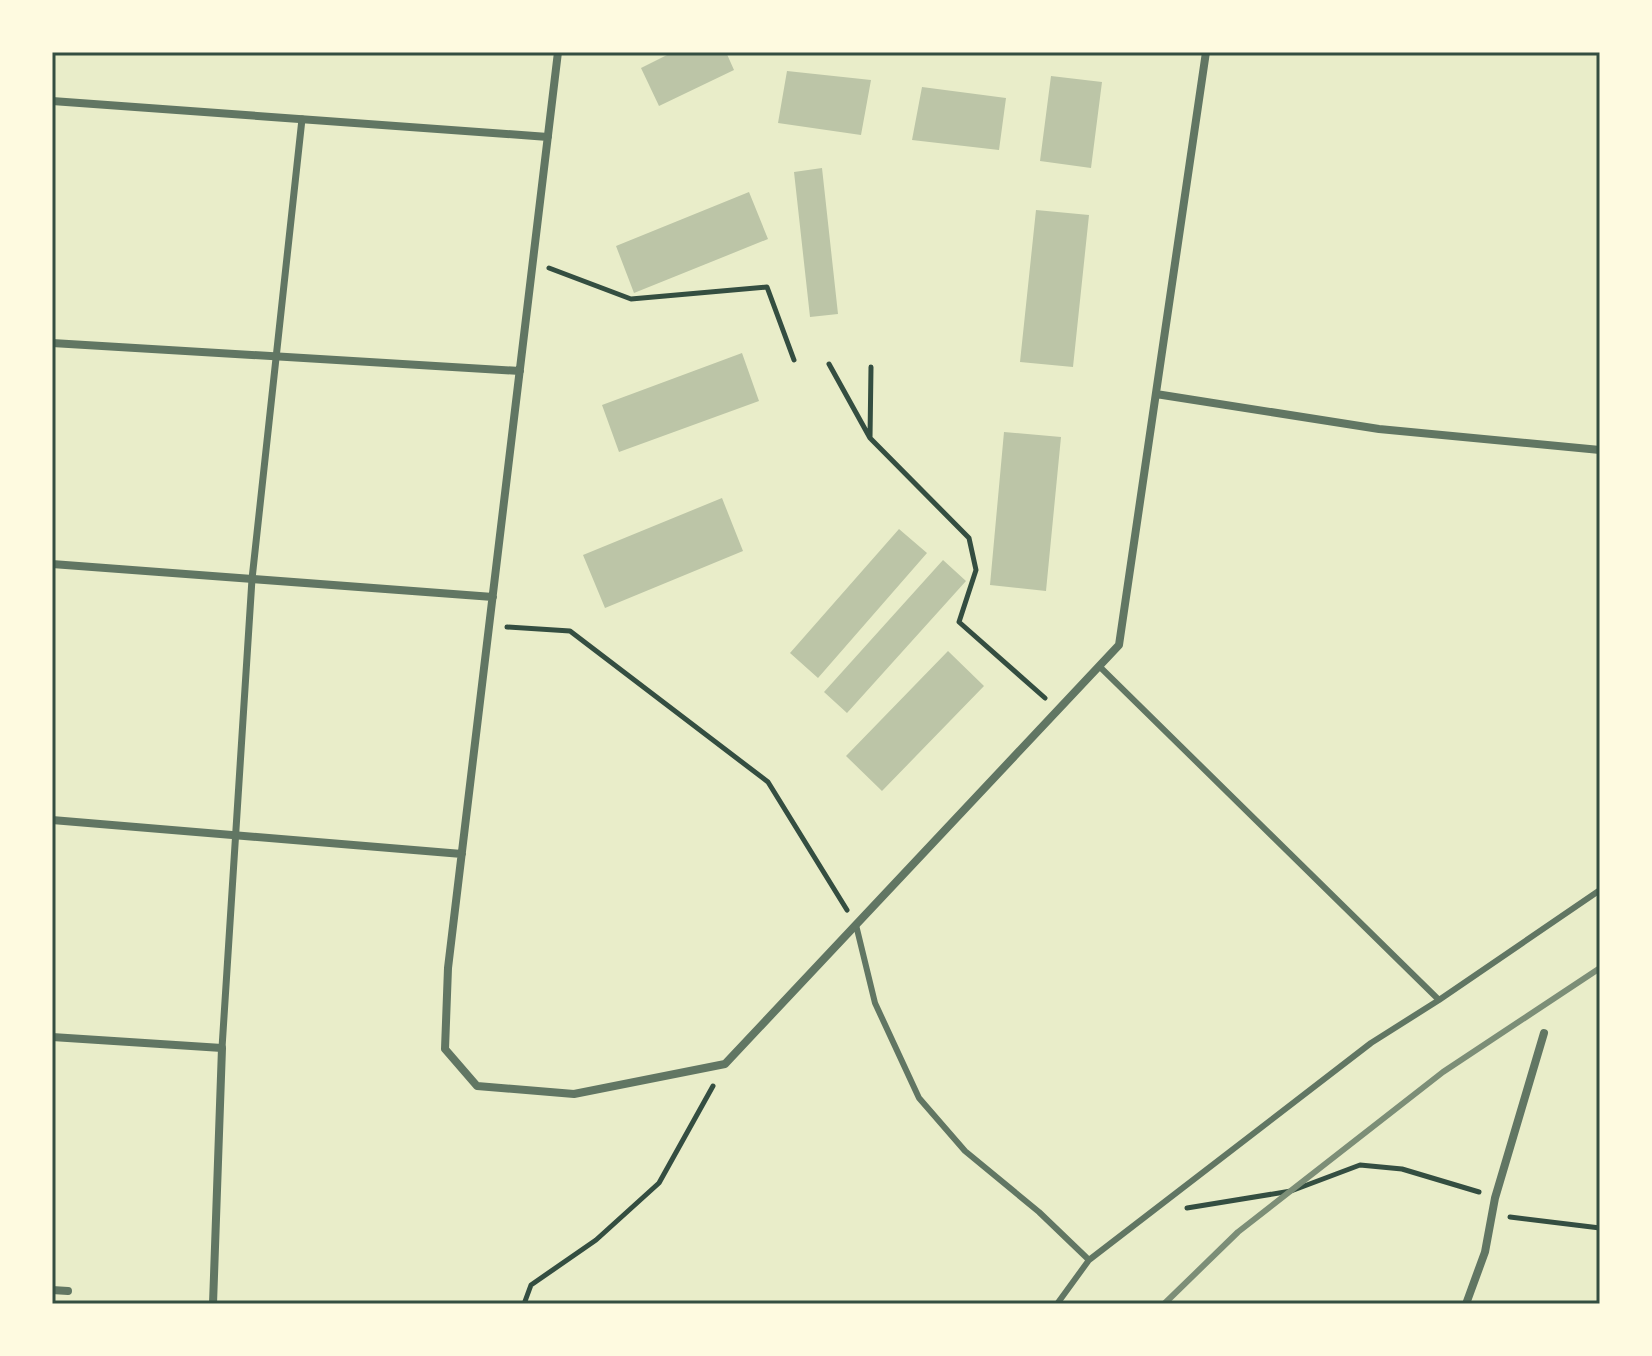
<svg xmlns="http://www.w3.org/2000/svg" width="1652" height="1356" font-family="'Fira Sans Condensed',sans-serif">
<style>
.building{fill:#bcc5a7}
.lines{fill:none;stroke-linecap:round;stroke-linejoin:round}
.path{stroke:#344e41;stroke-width:5}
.service{stroke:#617663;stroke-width:6}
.pedestrian{stroke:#617663;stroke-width:7}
.minor{stroke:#617663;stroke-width:8}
.rail{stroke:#7c8e77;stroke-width:6}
.neatline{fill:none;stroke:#344e41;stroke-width:3}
</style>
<rect width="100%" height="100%" fill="#e9edc9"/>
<path class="building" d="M673,52H726L734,70L659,106L641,68Z
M787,71L871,80L861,135L778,123Z
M1051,76L1102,82L1091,168L1040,161Z
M922,87L1006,98L999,150L912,140Z
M822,168L838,314L810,317L794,172Z
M749,192L768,239L634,293L616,246Z
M1036,210L1089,215L1073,367L1020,362Z
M742,353L759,401L619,452L602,405Z
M1004,432L1061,437L1046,591L990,585Z
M722,498L743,551L605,608L583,555Z
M899,529L927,553L818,678L790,653Z
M943,560L966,581L847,713L824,692Z
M948,651L984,686L882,791L846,756Z"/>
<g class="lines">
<path class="path" d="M549,268L631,299L767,287L794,360
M829,364L870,438
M871,367L870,438L969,538L976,570L959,622L1045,698
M507,627L570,631L768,782L847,910
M1187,1208L1291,1191L1360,1165L1402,1169L1479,1192
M1510,1217L1600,1228
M524,1304L531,1285L596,1240L659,1183L713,1086"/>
<path class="service" d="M1099,666L1439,1000L1600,890
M856,925L875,1003L919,1098L965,1151L1039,1212L1089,1260L1057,1304
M1089,1260L1371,1043L1439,1000"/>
<path class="pedestrian" d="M222,1048L252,579L302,119"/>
<path class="minor" d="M558,52L448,968L445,1049L477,1086L574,1094L725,1064L1119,645L1206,52
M52,101L548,137
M52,343L520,371
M1156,394L1379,429L1600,450
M52,564L493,597
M52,820L462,854
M52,1037L222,1048L213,1304
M52,1290L68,1291
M1466,1304L1485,1252L1495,1198L1544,1033"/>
<path class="rail" d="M1164,1304L1238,1232L1443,1072L1600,968"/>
</g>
<rect width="1652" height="1356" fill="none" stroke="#fefae0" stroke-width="108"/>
<rect x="54" y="54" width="1544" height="1248" class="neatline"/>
</svg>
